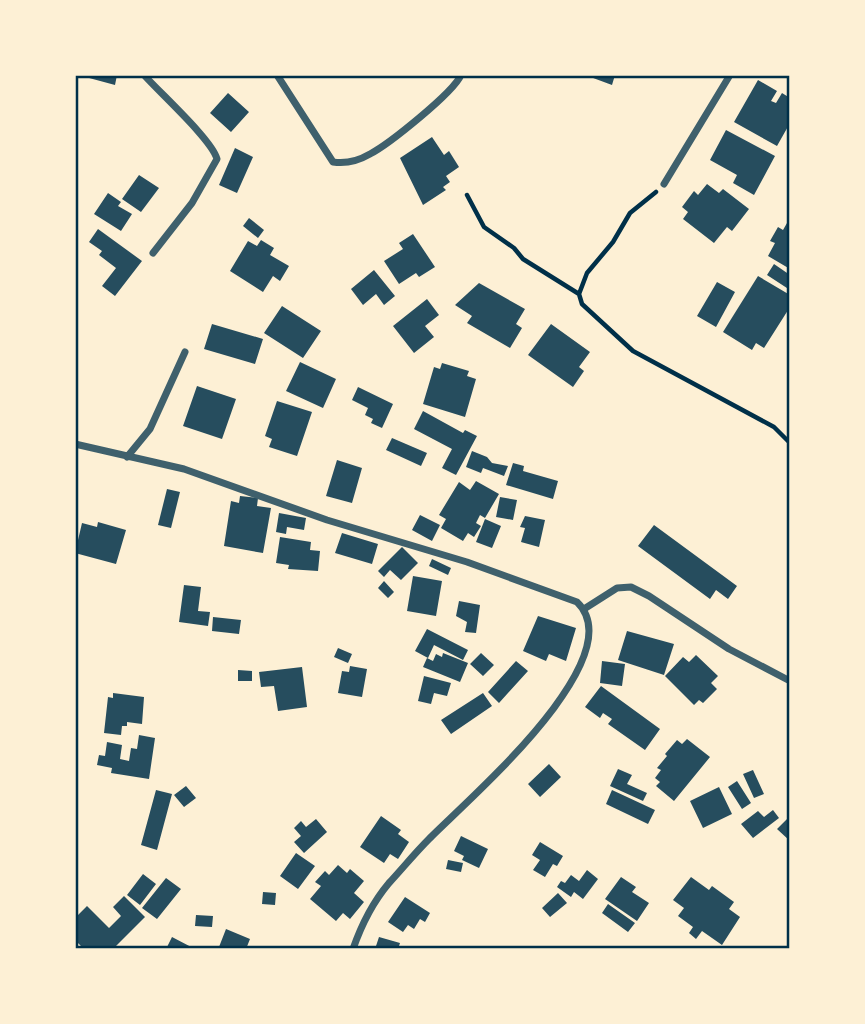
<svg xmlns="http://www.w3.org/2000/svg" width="865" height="1024" font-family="'Titillium Web',sans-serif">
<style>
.building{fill:#264d5e}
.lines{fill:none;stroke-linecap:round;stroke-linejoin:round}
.path{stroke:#003049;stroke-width:4.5}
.minor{stroke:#3f606c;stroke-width:7}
.neatline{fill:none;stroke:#003049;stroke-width:2.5}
</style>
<rect width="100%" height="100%" fill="#fdf0d5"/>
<path class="building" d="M78,75H117L115,85Z
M585,75H615L612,85Z
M758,80L777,91L771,101L776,103L782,93L790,98V123L777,146L734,122Z
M228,93L249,112L231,132L210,113Z
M726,130L775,156L754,195L733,183L737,175L710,160Z
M432,137L444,155L449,151L459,167L446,176L450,182L443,187L446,190L423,205L400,158Z
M235,148L253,157L237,193L219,185Z
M139,175L159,188L141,212L122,199Z
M707,184L719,193L723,189L749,209L732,231L727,227L714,243L683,219L688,212L682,207L694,191L698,195Z
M108,193L121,202L118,206L132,214L121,231L94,214Z
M249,218L264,230L258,238L243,226Z
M787,223L790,224V269L768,256L775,243L770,241L778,227L783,230Z
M98,229L142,261L115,296L102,286L116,268L99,255L102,251L89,242Z
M413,234L435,267L419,277L416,273L399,284L384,261L403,249L399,243Z
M261,240L274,248L270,255L289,266L280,281L273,276L263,292L230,271L248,241L257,246Z
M774,264L790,275V290L767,275Z
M374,270L395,296L384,305L376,294L363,305L351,289Z
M758,276L790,295V307L764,348L756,343L752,350L723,332Z
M717,282L735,292L716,327L697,316Z
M479,283L525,309L516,324L522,328L510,348L467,323L472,316L455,305Z
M427,299L439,315L425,326L434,337L414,353L393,326Z
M282,306L321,331L303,358L264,333Z
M212,324L263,339L255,364L204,349Z
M551,324L590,352L579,367L584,371L573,387L528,355Z
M300,362L336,379L323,408L286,391Z
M442,363L469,371L467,376L476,379L465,417L423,404L434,367L440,369Z
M197,386L236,399L222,439L183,426Z
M358,387L393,404L382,428L371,423L373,419L365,415L368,408L352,400Z
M277,401L312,412L297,456L269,447L272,439L265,436Z
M423,411L463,433L465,430L477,436L456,475L442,468L452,449L414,429Z
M392,438L427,453L421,466L386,450Z
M472,451L487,457L492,463L508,466L504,476L483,468L481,473L466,467Z
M337,460L362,468L352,503L326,496Z
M513,463L524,466L523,471L558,481L553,499L506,485Z
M476,481L499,494L485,518L480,515L476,523L481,526L474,537L468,533L463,541L441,528L446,519L439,515L459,482L470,490Z
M167,489L180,492L171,528L158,525Z
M240,496L258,498L257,506L271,508L263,553L224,546L231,501L239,503Z
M500,497L517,500L513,520L496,517Z
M279,513L306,518L304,530L287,527L286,534L276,532Z
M420,515L440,525L432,541L412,530Z
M525,516L545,520L539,547L521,542L525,528L520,527Z
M485,519L501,526L492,548L476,542Z
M98,522L126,530L116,564L75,553L82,523L97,527Z
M654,525L737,586L728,599L716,590L710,599L638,546Z
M342,533L378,544L372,564L335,553Z
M280,537L311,542L310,550L320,551L318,571L288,569L289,565L276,563Z
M402,547L418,563L401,580L390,570L384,577L378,571Z
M432,559L451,568L448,575L429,566Z
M413,576L442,581L436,616L407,611Z
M384,581L394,592L388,598L378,588Z
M184,585L201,587L198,611L210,612L208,626L179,622Z
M459,601L480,605L476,633L465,632L467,622L456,616Z
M538,616L576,628L566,661L549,654L546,661L523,651Z
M213,617L241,620L239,634L212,631Z
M427,629L468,650L463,660L434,645L428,658L415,651Z
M627,631L674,644L664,675L618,660Z
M338,648L352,654L348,663L334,657Z
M443,653L468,663L460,682L423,667L427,658L433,661L436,654L442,657Z
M481,653L494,665L483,676L470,664Z
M696,655L718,676L711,683L717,689L703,703L699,700L694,705L665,676L683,657L689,662Z
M516,661L528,671L499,703L488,692Z
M602,661L625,664L622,686L600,683Z
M350,666L367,669L362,697L338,693L342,671L349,672Z
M302,667L307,707L278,711L274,686L261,687L259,672Z
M238,670L252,671V681H238Z
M424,676L451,683L447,696L434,693L431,704L418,701Z
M601,686L660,729L645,750L608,724L612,719L603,713L600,718L585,707Z
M113,693L144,697L142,724L127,722V726H122L121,735L104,733L108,697L113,698Z
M483,693L492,706L451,734L441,720Z
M139,735L155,738L149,779L111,773L112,768L97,765L99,755L105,756L107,742L122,745L120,759L129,761L131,748L137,749Z
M687,739L710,757L674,801L656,786L660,782L655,778L661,770L657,768L667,756L665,754L677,740L682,744Z
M549,764L561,777L540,797L528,784Z
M618,769L632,775L627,784L647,793L643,801L610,786Z
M753,770L764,794L754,798L743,774Z
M737,781L751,803L742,809L728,787Z
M186,786L196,798L184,807L174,795Z
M719,787L732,814L703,828L690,801Z
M156,790L172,794L157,850L141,845Z
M612,790L655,810L648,824L606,804Z
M773,810L779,818L753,838L741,824L758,811L764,817Z
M381,816L401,830L398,834L409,842L398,859L390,854L384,863L360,847Z
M790,816V841L777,829Z
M316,819L327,832L304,853L294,842L301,836L294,828L301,821L306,827Z
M461,836L488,849L479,868L462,860L464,856L454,851Z
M540,842L563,856L557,866L553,864L545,877L533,870L540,860L532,855Z
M296,853L315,866L298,889L280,876Z
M448,860L463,863L461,872L446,869Z
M338,865L347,873L350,869L364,881L354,893L364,902L350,919L343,913L336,921L310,899L321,886L315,882L325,871L329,875Z
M587,870L598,879L583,899L574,892L571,897L557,887L561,881L565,883L571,875L579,881Z
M143,874L156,884L140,905L127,895Z
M621,877L636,887L632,892L649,903L637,921L605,899Z
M691,877L709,890L712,886L734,902L729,909L740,917L722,945L702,931L696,939L689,933L693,927L678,916L684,908L673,900Z
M166,878L181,889L157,919L142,908Z
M263,892L276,893L275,905L262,904Z
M558,893L567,903L550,917L542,908Z
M124,896L145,917L113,949H97L94,946L84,949L75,940V918L87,906L109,928L121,916L113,907Z
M405,897L430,913L425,922L420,919L414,929L408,925L403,932L388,922Z
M608,904L635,923L628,932L602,913Z
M196,915L213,916L212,927L195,926Z
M226,929L250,939L246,949L219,947Z
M172,937L195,949H166Z
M379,937L400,943L398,949H375Z"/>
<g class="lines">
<path class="path" d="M656,192L630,213L613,242L587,273L579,294L582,304L633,351L774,427L790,443
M467,195L484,227L514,248L523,259L579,294"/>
<path class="minor" d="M144,75C161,94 212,140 217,159L192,203L153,253
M277,75L333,162C346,164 358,161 370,154C389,144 453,93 461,75
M664,184L730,75
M75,444L184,469L327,520L467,562L577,602C635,658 465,802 429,839C415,853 402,869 389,883C373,902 361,926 353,949
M127,457L150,429L185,352
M584,609L617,588L631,587L649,596L729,649L790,681"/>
</g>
<rect width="865" height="1024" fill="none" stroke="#fdf0d5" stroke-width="154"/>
<rect x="77" y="77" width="711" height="870" class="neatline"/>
</svg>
